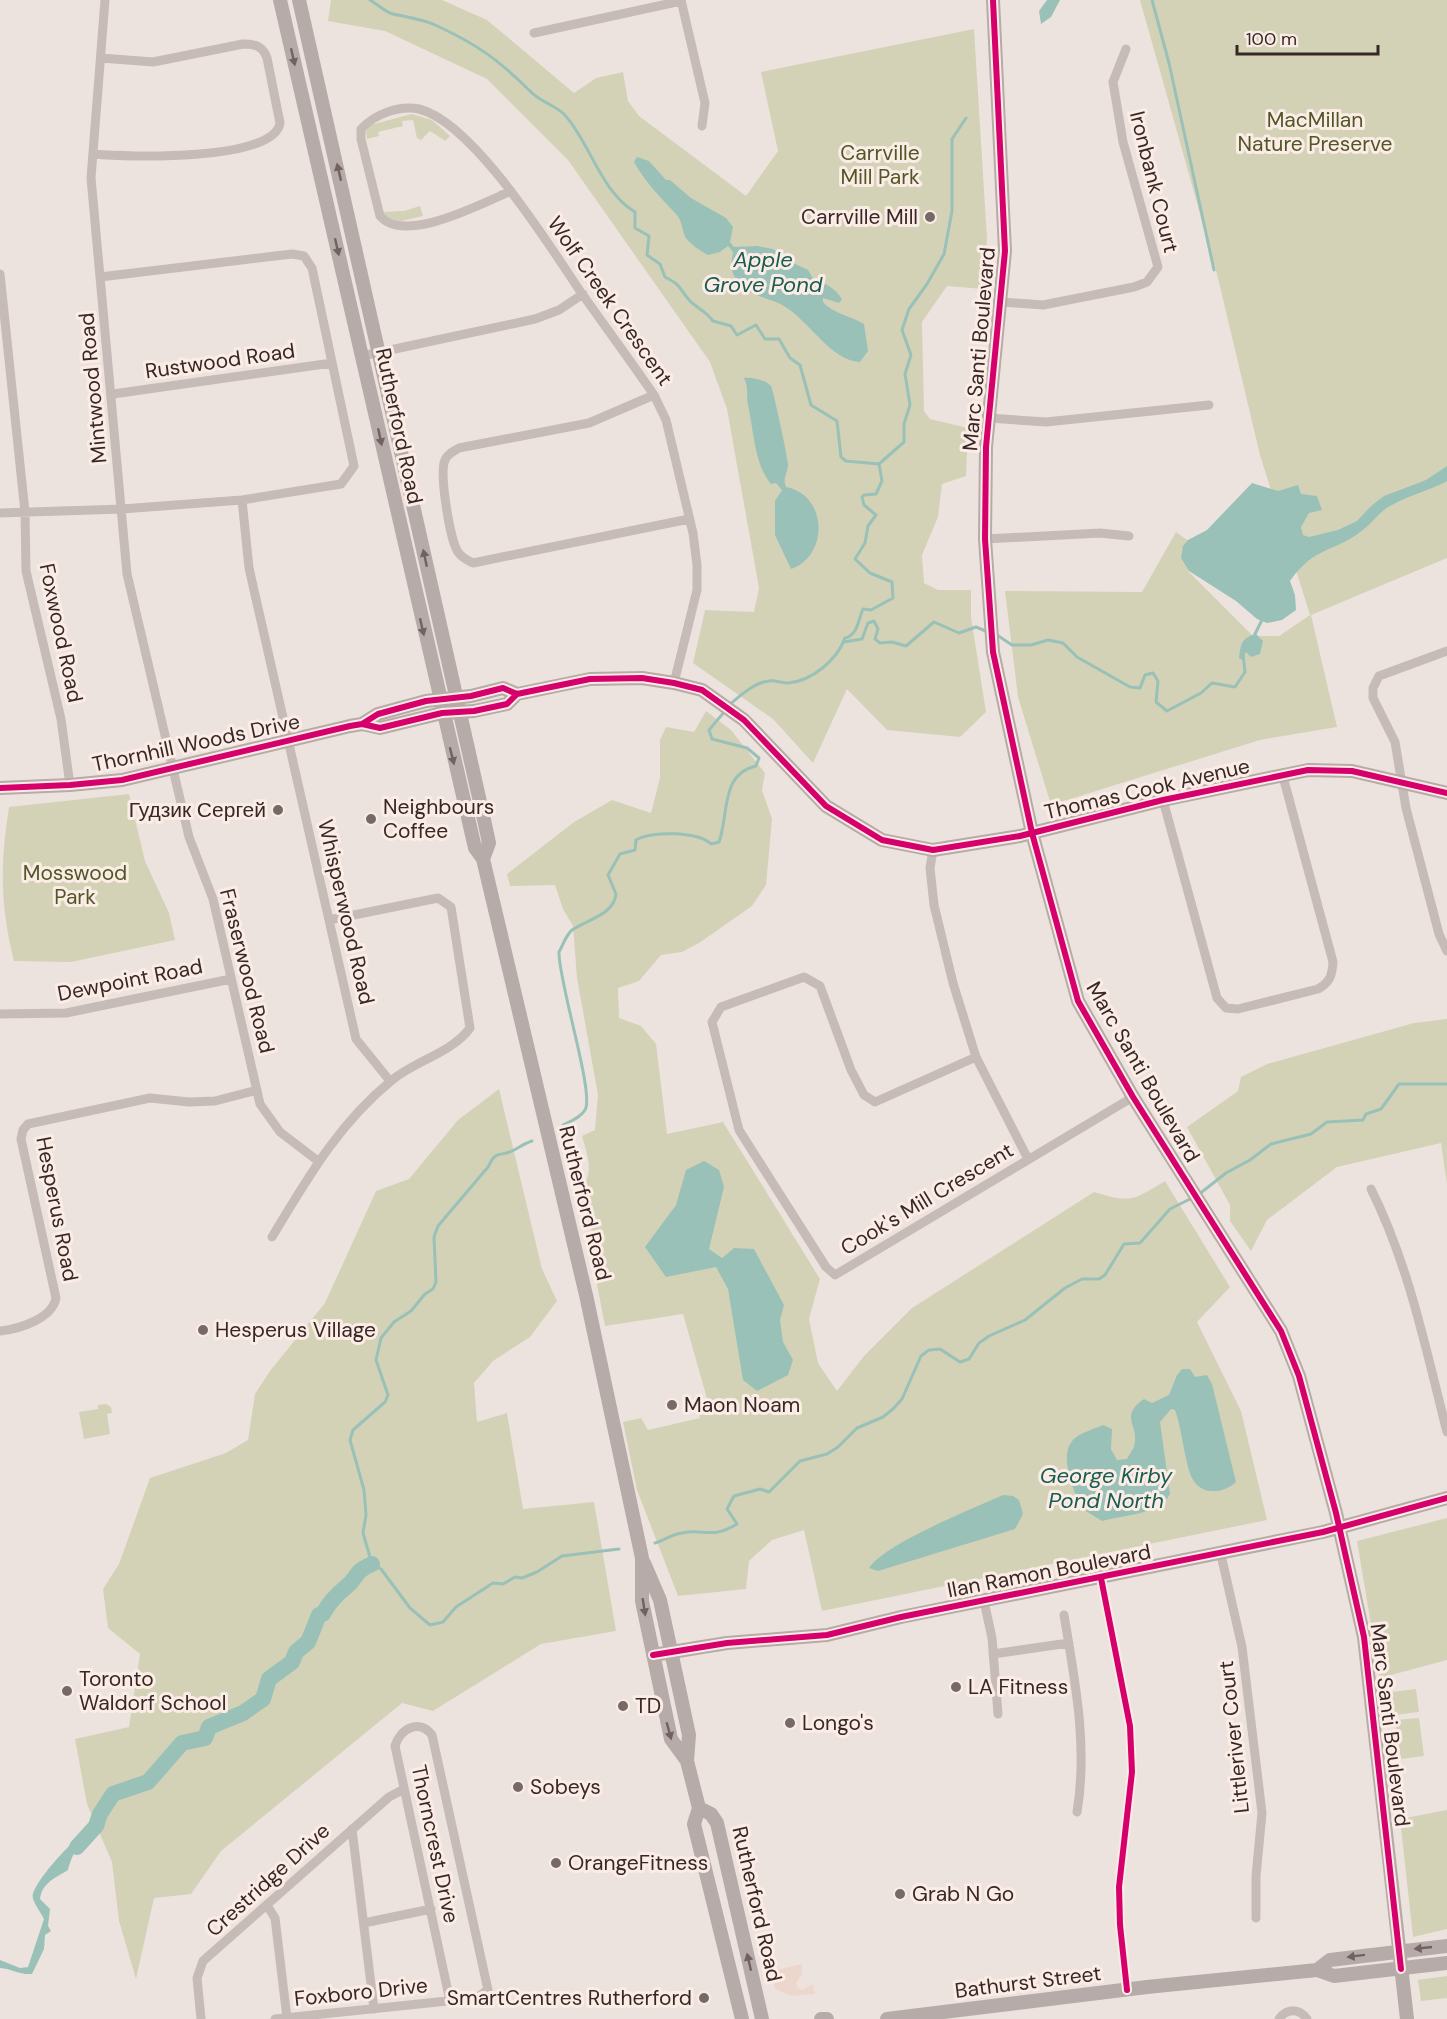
<svg xmlns="http://www.w3.org/2000/svg" width="1447" height="2019" font-family="'DM Sans',sans-serif">
<style>
.green{fill:#d3d2b7}
.plaza{fill:#edd7cc}
.water{fill:#99c1b8}
.lines{fill:none;stroke-linecap:round;stroke-linejoin:round}
.stream{stroke:#99c1b8;stroke-width:3}
.river{stroke:#99c1b8;stroke-width:16}
.street{stroke:#c6bbb7;stroke-width:9}
.secondary{stroke:#b6aba8;stroke-width:14}
.cycleway-casing{stroke:#fbece5;stroke-width:10}
.cycleway{stroke:#d6006c;stroke-width:6}
.oneway{fill:#706260}
.poi-dot{fill:#776966;stroke:#fbece5;stroke-width:2}
.labels{text-anchor:middle;stroke-width:6;stroke-linejoin:round;paint-order:stroke}
.park-label{font-size:21px;fill:#505727;stroke:#fbece5}
.street-label{font-size:21px;fill:#372726;stroke:#fbece5}
.poi-label{font-size:21px;fill:#372726;stroke:#fbece5;text-anchor:start}
.water-label{font-size:22px;font-style:italic;fill:#185c52;stroke:#fbece5}
</style>
<rect width="100%" height="100%" fill="#ede3de"/>
<path class="green" d="M331,0H442L487,20L574,93L596,78L623,72L628,101L639,116L746,196L778,151L761,72L974,29L987,239L983,289L947,286L922,322L924,411L930,419L968,428L966,476L942,484L938,517L922,555L924,583L938,590H971V617L986,712L960,737L887,730L847,689L813,763L773,719L693,663L705,610L754,612L759,588L727,409L710,362L568,160L487,79L385,31L328,21Z
M1140,0H1447V558L1311,615L1337,727L1260,740L1051,805L1018,697L1005,591L1142,592L1176,532L1197,547L1188,571L1253,636H1279L1310,615L1260,455L1217,274Z
M412,114L432,120L450,136L445,141L430,131L421,140L417,138L413,120L402,121L403,126L378,132L379,136L367,139L366,131L370,125Z
M420,206L423,216L397,222L389,220L383,212L404,211Z
M706,711L731,730L765,773L762,790L772,819L766,885L752,906L699,943L682,952L661,955L639,981L618,988L619,1018L641,1026L656,1044L667,1134L723,1122L820,1279L809,1319L818,1363L837,1391L864,1356L912,1308L1094,1192C1131,1203 1132,1201 1165,1181L1230,1287L1197,1322L1241,1411L1267,1520L822,1611L804,1530L772,1540L749,1561L746,1589L678,1596L637,1490L623,1422L641,1418L648,1430L700,1418L697,1405L708,1402L683,1314L605,1326L596,1279L600,1246L596,1242L577,1192C596,1176 588,1158 582,1136L595,1130L598,1095L577,978L573,926L563,909L555,885L510,886L507,874L574,822L612,800L651,813L660,778V740L666,727L694,732Z
M129,794L145,861L169,913L175,940L71,962L14,961C0,904 0,865 9,807Z
M1447,1019V1184L1441,1143L1337,1167L1267,1220L1251,1251L1230,1221V1205L1187,1127L1238,1091L1241,1077L1267,1064L1414,1023Z
M499,1089L542,1269L557,1301L530,1337L493,1361L474,1383L477,1422L507,1413L523,1509L594,1502L616,1631L541,1644L433,1711L402,1703L221,1851L191,1894L154,1898L136,1979L119,1921L112,1862L87,1804L75,1739L129,1727L140,1654L108,1628L103,1589L119,1564L150,1478L226,1453L248,1440L255,1394L270,1371L325,1303L376,1191L409,1179L458,1120Z
M98,1405L106,1404L111,1407L112,1413L107,1414L110,1434L84,1439L79,1412L98,1409Z
M1447,1518V1660L1380,1678L1357,1541Z
M1416,1689L1419,1712L1394,1715L1392,1692Z
M1419,1718L1424,1756L1401,1759L1395,1720Z
M1447,1810V1929L1413,1937L1400,1819Z
M1447,1976V1998L1421,2001L1418,1980Z"/>
<path class="plaza" d="M802,1964V1974L796,1983L798,1988L802,1990L813,1984L815,1994L792,1996L775,1989L771,1971Z"/>
<path class="water" d="M1047,0H1060L1051,17L1041,24L1039,11Z
M637,157L649,161L666,180H670L691,198L726,218L733,227L730,242L734,247L757,246L773,249L789,261L808,270L815,282C827,282 836,290 842,299L839,303L823,298V302C832,313 851,316 864,324L868,351L860,362C832,361 810,323 787,308C773,298 749,297 738,282C730,272 731,263 733,252L728,246L720,252L708,255C701,251 691,245 686,238C681,230 683,220 675,213C661,198 645,182 634,162Z
M744,378C752,377 765,380 771,386C773,389 788,458 788,464C788,474 782,477 786,487C828,495 829,556 791,569L775,535V501L782,490L776,483L771,484C754,464 754,431 748,405C746,395 749,388 744,378Z
M1447,466V481C1429,491 1409,495 1392,505C1380,511 1374,521 1364,529C1335,553 1315,545 1290,581L1295,595L1296,610L1282,620L1267,623L1257,619L1236,601L1189,571L1181,558L1183,546L1188,540L1207,530L1252,483L1278,491L1298,485L1301,494L1317,496L1322,510L1309,513L1301,527L1303,535L1309,537L1338,530L1357,521L1371,506L1384,496L1426,480Z
M1256,634L1263,641L1260,654L1251,657L1246,652L1242,660L1239,658C1241,644 1241,638 1256,634Z
M704,1161L719,1170L724,1187L709,1249L722,1258L734,1248L754,1249L784,1305L780,1320L783,1342L793,1360L788,1375L757,1391L743,1380L728,1289L716,1267L666,1277L645,1247L676,1205L686,1170Z
M1182,1369H1190L1195,1377L1207,1375L1212,1384L1236,1482C1223,1494 1201,1496 1192,1478C1185,1464 1182,1429 1175,1410L1171,1409L1160,1422L1170,1494C1159,1515 1123,1515 1102,1521L1081,1508C1074,1491 1058,1456 1073,1440C1079,1433 1094,1429 1103,1425L1112,1429L1111,1449L1117,1460L1127,1459C1129,1455 1133,1450 1134,1446C1140,1425 1118,1417 1144,1399L1152,1403L1169,1395L1177,1375Z
M1003,1495L1013,1496L1019,1500L1023,1514L1015,1529L878,1571L869,1568C886,1543 972,1509 1003,1495Z
M86,1830H90L91,1836C79,1841 71,1857 68,1870C55,1878 42,1883 40,1899L50,1909L48,1926L51,1931L45,1935L44,1949L32,1974C20,1975 12,1969 0,1968V1960L20,1968L28,1967L44,1919C41,1913 35,1905 33,1899C29,1885 75,1839 86,1830Z"/>
<g class="lines">
<path class="stream" d="M370,0C377,4 385,12 393,14C406,17 420,19 433,24C475,43 498,59 530,91C539,101 554,105 564,114C590,142 600,191 635,212V228L649,236L647,255L660,264L665,277C684,287 678,288 690,301C698,309 705,310 713,321L731,326L737,335L756,325L765,339H779L790,358L800,365L811,405L837,421L841,457L846,461L879,464
M1152,0L1169,63L1214,270
M879,464L904,442V424L910,405L905,374L911,355L902,330L909,309L927,284L944,254L952,211V139L966,118
M997,635L1012,645H1031L1048,640L1063,643L1077,657L1130,687L1140,688L1145,675L1153,673L1158,681L1156,702L1167,711L1201,693L1212,683L1235,687L1245,672L1243,654
M1254,636L1263,618
M844,642L862,639L868,623L874,621L878,629L875,639L880,643L892,642L906,646L934,622L959,633L976,627L988,632
M729,705C740,696 755,682 769,681C775,680 782,683 788,683C812,681 837,660 845,638C858,635 858,620 863,609L871,610L893,598L892,582L870,573L855,559L865,543L868,526L876,515L864,505L862,497L864,495L876,494L882,481L879,464
M563,1125C571,1121 580,1118 585,1110C595,1094 558,981 559,952C563,945 566,935 572,930C586,920 614,915 616,894L608,875L620,854L635,850L636,840C650,831 697,831 711,844L719,842C729,815 720,774 756,766L759,758L747,748L712,739L709,730L725,711
M532,1141C525,1143 520,1147 514,1150C500,1158 497,1148 488,1167L438,1226L434,1237L436,1282L433,1289L425,1294L411,1311L394,1322L381,1338L376,1360L388,1395L385,1402L353,1430L350,1440L364,1490L366,1515L363,1533L372,1564L381,1569L410,1608L430,1625L443,1622L456,1607L493,1583L503,1584L515,1577L522,1578L537,1572L562,1556L619,1549
M1198,1195L1226,1173L1250,1160L1271,1144L1311,1134L1327,1122L1363,1120L1366,1114L1381,1109L1399,1084H1447
M655,1543C664,1540 673,1534 682,1533C705,1528 711,1540 737,1524L727,1509L734,1496L760,1489L769,1492L800,1461L827,1454L838,1447L857,1428L883,1417L893,1409L902,1399L921,1356L929,1350L940,1349L960,1362L969,1359L979,1343L989,1336L1025,1320L1065,1288L1082,1279H1099L1105,1275L1124,1244L1140,1243L1170,1209L1192,1198"/>
<path class="river" d="M77,1847L96,1826L100,1814L113,1794L148,1782L182,1743L205,1738L209,1727L243,1713L263,1699L269,1679L292,1662L296,1652L308,1642L319,1615L323,1614C329,1602 336,1595 346,1587C358,1578 353,1572 372,1564"/>
<path class="street" d="M105,0L91,178L127,574L189,837L213,899L260,1104L280,1132L318,1161
M681,0L705,103L702,126
M534,33L681,1
M94,154C125,157 274,162 280,123L267,58C263,46 255,44 243,44L153,62L101,58
M511,191C483,203 404,245 380,216L361,139V129C375,114 399,105 419,109C473,122 549,245 580,291C605,326 630,360 654,395L666,420L693,533L697,565V590L674,683
M0,274L25,512L26,571L61,719L70,785
M1001,302L1043,305L1134,287L1147,282L1158,267L1123,142L1113,82L1126,49
M362,356L535,319L559,310L583,294
M113,394L332,363
M654,395L589,423L459,448C454,451 447,454 445,460C439,473 450,541 458,552C462,558 467,560 473,563L689,519
M988,418L1046,422L1209,405
M242,500L249,568L356,1039L390,1081
M0,513L122,509L242,500L341,484L354,466L312,268L304,256L292,254L100,277
M985,539L1100,533L1129,536
M1447,651L1379,676L1373,688V698L1395,742L1406,808L1439,934L1447,951
M1163,800L1217,998L1226,1008L1238,1009L1318,989C1330,982 1332,976 1333,962L1282,773
M933,850L930,868L934,905L953,983L976,1057L1028,1159
M0,1014L66,1013L231,979
M976,1057L875,1102L864,1095L851,1070L820,986L804,977L721,1007L712,1022L739,1130L826,1267L835,1275L1133,1097
M1371,1189C1409,1265 1426,1350 1447,1432
M272,1237C306,1181 338,1124 391,1081C414,1061 452,1053 470,1028L451,907L438,898L329,920
M0,1331C19,1329 52,1319 56,1298L21,1139L23,1130L28,1124L150,1098L189,1102L215,1101L257,1090
M1221,1555L1242,1647L1262,1813L1256,1876V1918
M1101,1578L1130,1726L1132,1772L1119,1887L1120,1925L1127,1990
M984,1601L992,1638L998,1714
M1064,1615C1075,1681 1088,1746 1077,1812
M993,1654L1069,1643
M352,1829L374,2009
M268,1907L275,1918L287,2018
M364,1923L431,1909
M201,2019L197,1978L203,1961L389,1797L404,1789
M275,2019L476,1998L488,1990L432,1735C419,1718 400,1729 395,1746L450,2001
M1279,2019C1287,2008 1299,2008 1307,2019"/>
<path class="secondary" d="M280,0L475,848L483,859L586,1295L642,1558V1601L671,1739L687,1761
M299,0L485,824L489,843L483,859
M993,0L1005,251L986,447L985,539L993,652L1032,833L1078,1001L1133,1097L1281,1331L1299,1376L1336,1513L1364,1637L1407,2019
M362,724L378,714L426,701L471,696L503,688L517,694L590,679L642,678L674,683L702,690L744,720L826,806L882,840L933,850L1020,836L1163,800L1308,770L1352,771L1447,793
M0,788L70,785L122,780L350,726L362,724L380,728L442,713L474,711L507,704L517,694
M644,1563L660,1600L689,1735L687,1761L699,1808L694,1824L742,2019
M653,1655L727,1643L827,1635L901,1617L1323,1532L1447,1498
M699,1808L711,1814L717,1823L762,2019
M1317,1970L1330,1960L1447,1946
M821,2019H827
M887,2019L1147,1987L1317,1970L1334,1976L1447,1963"/>
<defs>
<path id="cycleway" d="M993,0L1005,251L986,447L985,539L993,652L1032,833L1078,1001L1133,1097L1281,1331L1299,1376L1336,1513L1364,1637L1401,1969
M362,724L378,714L426,701L471,696L503,688L517,694L590,679L642,678L674,683L702,690L744,720L826,806L882,840L933,850L1020,836L1163,800L1308,770L1352,771L1447,793
M0,788L70,785L122,780L350,726L362,724L380,728L442,713L474,711L507,704L517,694
M1101,1578L1130,1726L1132,1772L1119,1887L1120,1925L1127,1990
M653,1655L727,1643L827,1635L901,1617L1323,1532L1447,1498"/>
</defs>
<use href="#cycleway" class="cycleway-casing"/>
<use href="#cycleway" class="cycleway"/>
</g>
<defs><path id="oneway-solid" d="M-6-.8H1V-3.2L6.5 0L1 3.2V.8H-6Z" transform="scale(1.5)"/></defs>
<g class="oneway">
<use href="#oneway-solid" transform="translate(293 57) rotate(77)"/>
<use href="#oneway-solid" transform="translate(339 172) rotate(-103)"/>
<use href="#oneway-solid" transform="translate(337 247) rotate(77)"/>
<use href="#oneway-solid" transform="translate(380 437) rotate(78)"/>
<use href="#oneway-solid" transform="translate(425 558) rotate(-102)"/>
<use href="#oneway-solid" transform="translate(422 627) rotate(77)"/>
<use href="#oneway-solid" transform="translate(452 756) rotate(76)"/>
<use href="#oneway-solid" transform="translate(644 1607) rotate(81)"/>
<use href="#oneway-solid" transform="translate(669 1731) rotate(75)"/>
<use href="#oneway-solid" transform="translate(1423 1948) rotate(174)"/>
<use href="#oneway-solid" transform="translate(1356 1956) rotate(173)"/>
<use href="#oneway-solid" transform="translate(749 1962) rotate(-103)"/>
</g>
<g class="poi-dot">
<circle cx="930" cy="217" r="6"/>
<circle cx="278" cy="810" r="6"/>
<circle cx="371" cy="819" r="6"/>
<circle cx="203" cy="1330" r="6"/>
<circle cx="672" cy="1405" r="6"/>
<circle cx="956" cy="1687" r="6"/>
<circle cx="67" cy="1691" r="6"/>
<circle cx="623" cy="1706" r="6"/>
<circle cx="790" cy="1723" r="6"/>
<circle cx="518" cy="1787" r="6"/>
<circle cx="556" cy="1863" r="6"/>
<circle cx="900" cy="1894" r="6"/>
<circle cx="704" cy="1998" r="6"/>
</g>
<g class="labels">
<g class="park-label">
<text x="1315" y="127">MacMillan<tspan x="1315" dy="24">Nature Preserve</tspan></text>
<text x="880" y="160">Carrville<tspan x="880" dy="24">Mill Park</tspan></text>
<text x="75" y="880">Mosswood<tspan x="75" dy="24">Park</tspan></text>
</g>
<g class="street-label">
<text transform="translate(1154 182) rotate(76)" y="7">Ironbank Court</text>
<text transform="translate(610 301) rotate(55)" y="7">Wolf Creek Crescent</text>
<text transform="translate(979 349) rotate(-85)" y="7">Marc Santi Boulevard</text>
<text transform="translate(220 361) rotate(-8)" y="7">Rustwood Road</text>
<text transform="translate(93 388) rotate(-95)" y="7">Mintwood Road</text>
<text transform="translate(399 426) rotate(78)" y="7">Rutherford Road</text>
<text transform="translate(61 633) rotate(78)" y="7">Foxwood Road</text>
<text transform="translate(196 743) rotate(-12)" y="7">Thornhill Woods Drive</text>
<text transform="translate(1147 789) rotate(-13)" y="7">Thomas Cook Avenue</text>
<text transform="translate(346 912) rotate(77)" y="7">Whisperwood Road</text>
<text transform="translate(247 971) rotate(76)" y="7">Fraserwood Road</text>
<text transform="translate(130 980) rotate(-11)" y="7">Dewpoint Road</text>
<text transform="translate(1143 1072) rotate(60)" y="7">Marc Santi Boulevard</text>
<text transform="translate(927 1199) rotate(-31)" y="7">Cook's Mill Crescent</text>
<text transform="translate(585 1203) rotate(76)" y="7">Rutherford Road</text>
<text transform="translate(57 1209) rotate(79)" y="7">Hesperus Road</text>
<text transform="translate(1049 1571) rotate(-11)" y="7">Ilan Ramon Boulevard</text>
<text transform="translate(1390 1725) rotate(83)" y="7">Marc Santi Boulevard</text>
<text transform="translate(1234 1737) rotate(-96)" y="7">Littleriver Court</text>
<text transform="translate(435 1844) rotate(78)" y="7">Thorncrest Drive</text>
<text transform="translate(268 1880) rotate(-42)" y="7">Crestridge Drive</text>
<text transform="translate(757 1904) rotate(77)" y="7">Rutherford Road</text>
<text transform="translate(1028 1982) rotate(-7)" y="7">Bathurst Street</text>
<text transform="translate(361 1992) rotate(-6)" y="7">Foxboro Drive</text>
</g>
<g class="poi-label">
<text x="918" y="224" text-anchor="end">Carrville Mill</text>
<text x="383" y="814">Neighbours<tspan x="383" dy="24">Coffee</tspan></text>
<text x="266" y="817" text-anchor="end">Гудзик Сергей</text>
<text x="215" y="1337">Hesperus Village</text>
<text x="684" y="1412">Maon Noam</text>
<text x="79" y="1686">Toronto<tspan x="79" dy="24">Waldorf School</tspan></text>
<text x="968" y="1694">LA Fitness</text>
<text x="635" y="1713">TD</text>
<text x="802" y="1730">Longo's</text>
<text x="530" y="1794">Sobeys</text>
<text x="568" y="1870">OrangeFitness</text>
<text x="912" y="1901">Grab N Go</text>
<text x="692" y="2005" text-anchor="end">SmartCentres Rutherford</text>
</g>
<g class="water-label">
<text x="763" y="267">Apple<tspan x="763" dy="25">Grove Pond</tspan></text>
<text x="1106" y="1483">George Kirby<tspan x="1106" dy="25">Pond North</tspan></text>
</g>
</g>
<path d="M1237 45v9h141v-9" fill="none" stroke="#372726" stroke-width="3"/>
<text x="1246" y="45" font-size="18" fill="#372726" stroke="#fbece5" stroke-width="4.5" paint-order="stroke">100 m</text>
</svg>
